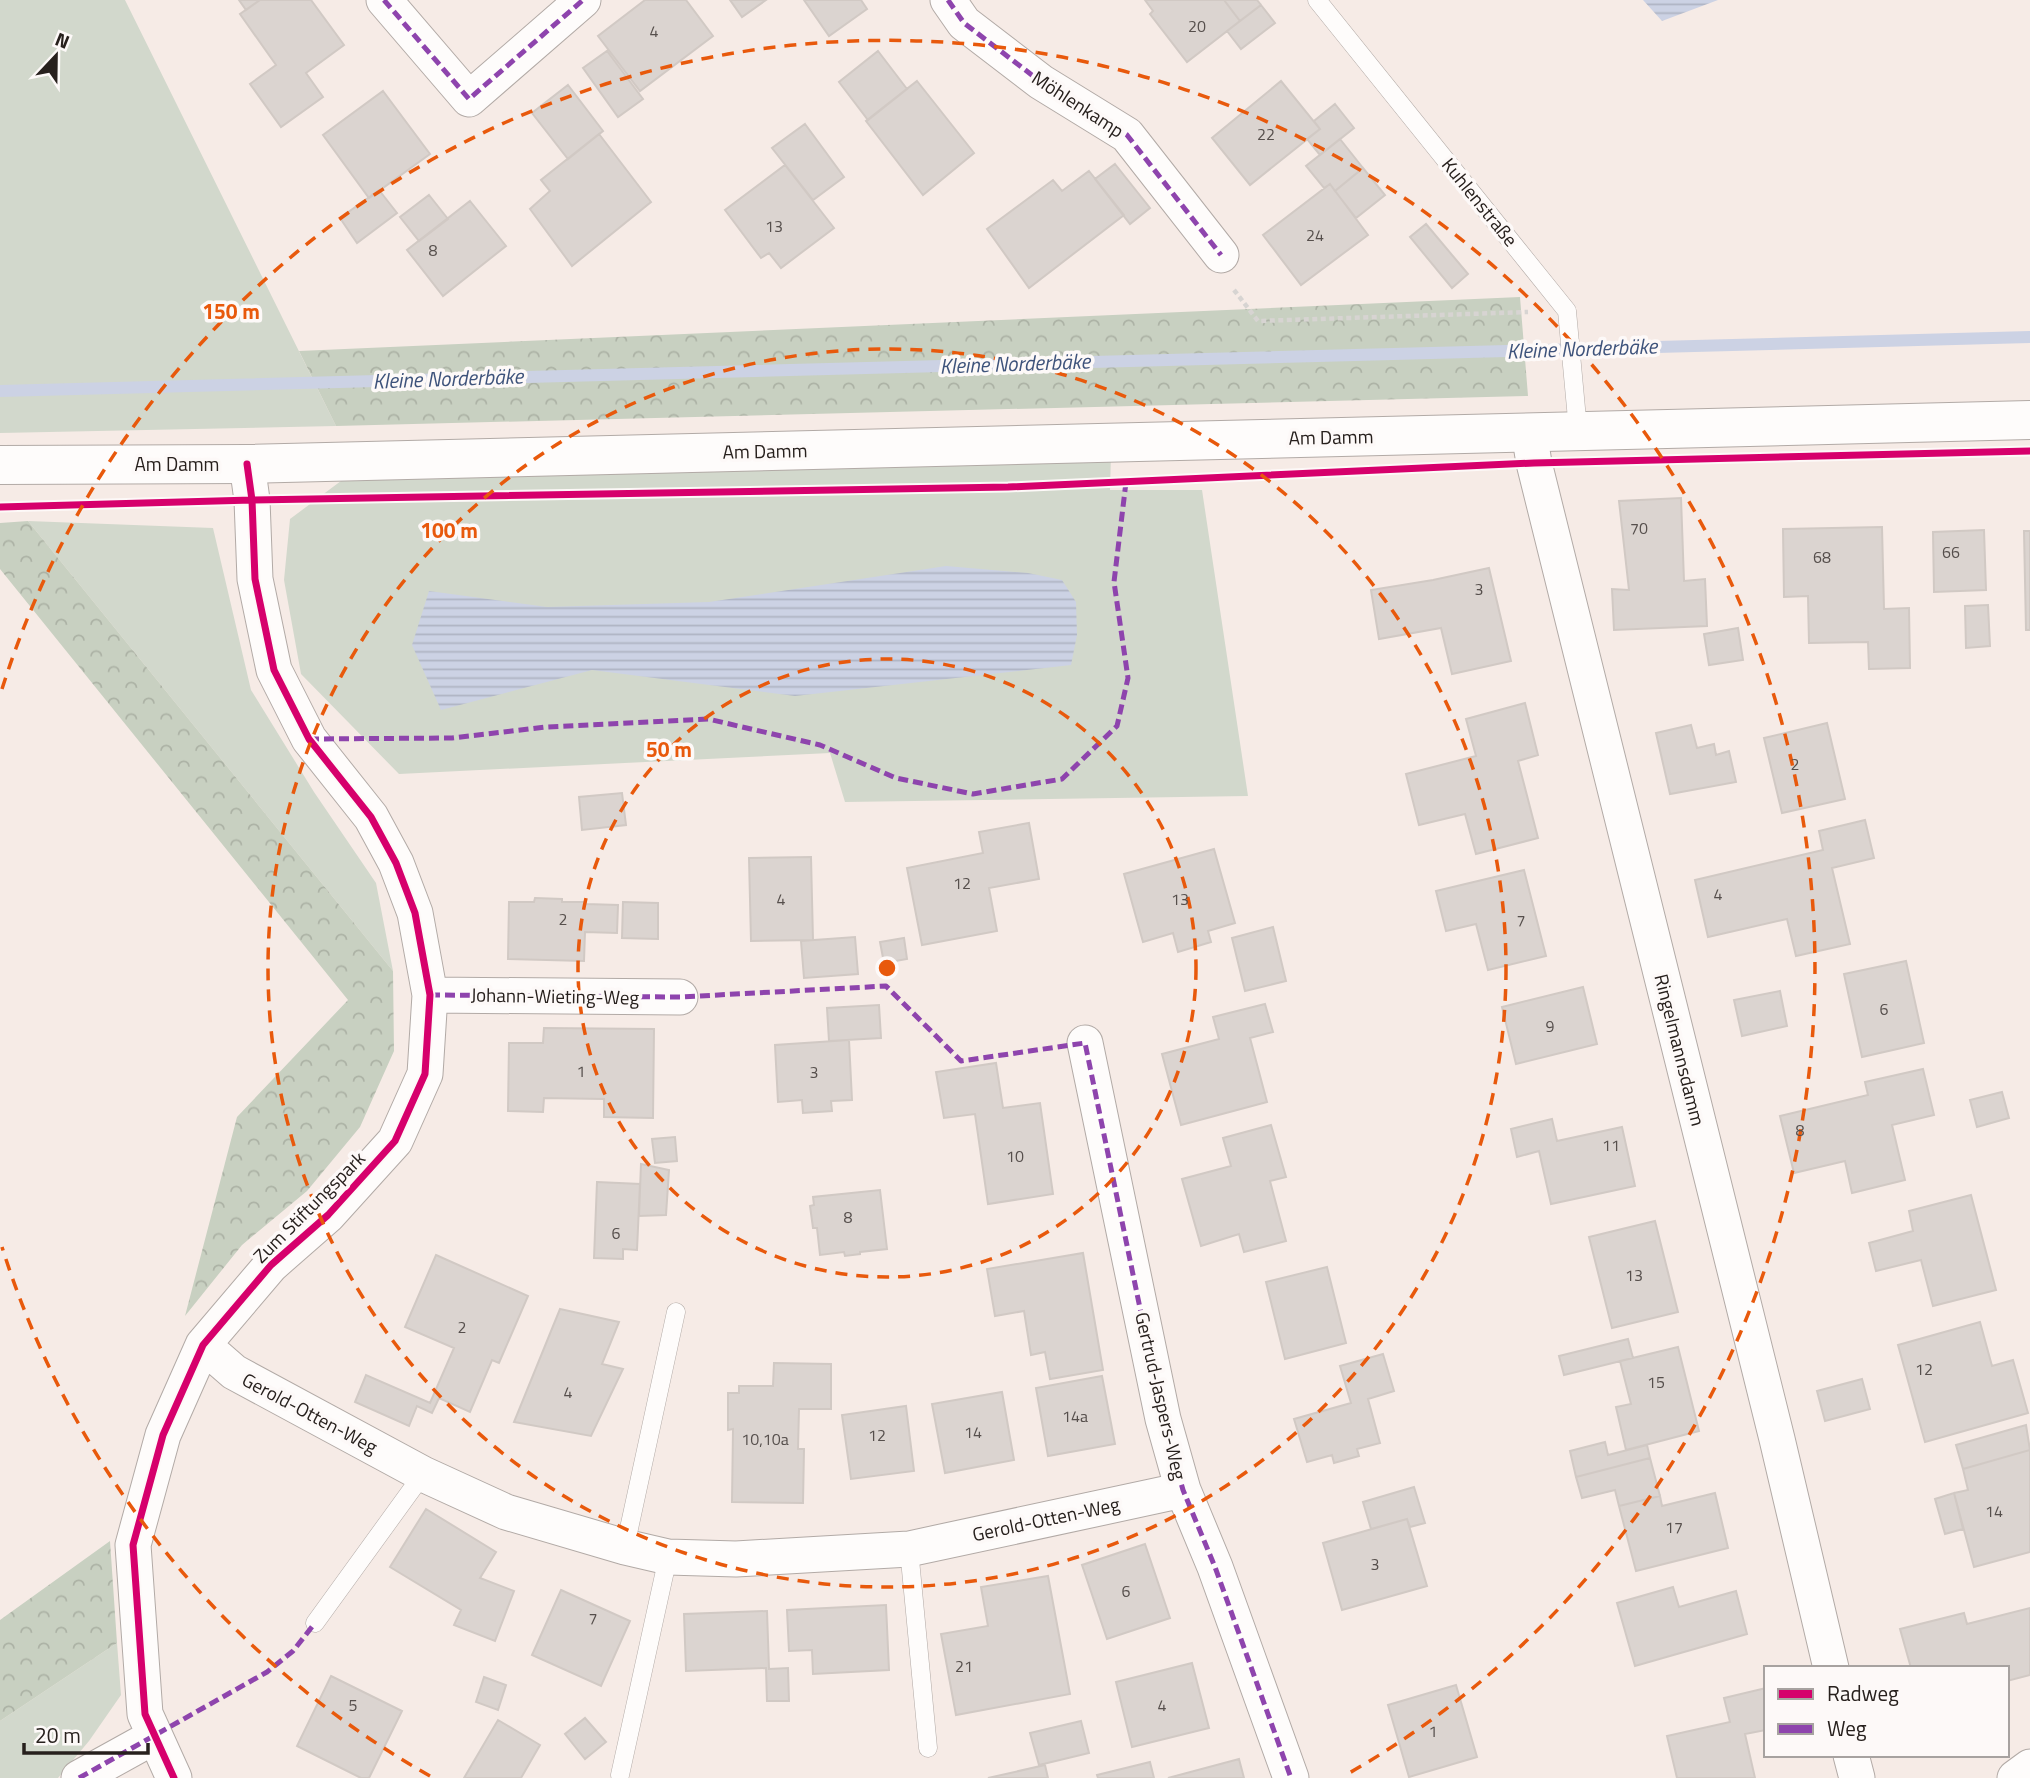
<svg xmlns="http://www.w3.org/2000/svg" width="2030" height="1778" font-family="'Titillium Web',sans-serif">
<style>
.green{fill:#d2d8cc}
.forest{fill:url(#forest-crowns)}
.water{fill:url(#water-rules)}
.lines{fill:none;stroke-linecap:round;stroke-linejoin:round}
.stream{stroke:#ccd2e4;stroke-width:12}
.building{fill:#dbd4d0;stroke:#d1c9c4;stroke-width:2}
.service-casing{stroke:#b2aaa6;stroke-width:19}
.minor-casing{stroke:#b2aaa6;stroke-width:37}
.secondary-casing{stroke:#b2aaa6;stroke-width:40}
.path{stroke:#d7d4d2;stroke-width:4.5;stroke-dasharray:5 3.5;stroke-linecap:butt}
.service{stroke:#fefcfb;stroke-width:18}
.minor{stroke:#fefcfb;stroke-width:35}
.secondary{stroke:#fefcfb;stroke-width:38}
.quiet{stroke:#8e44ad;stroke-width:5;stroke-dasharray:10 5;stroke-linecap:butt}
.cycleway-casing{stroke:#fdf9f8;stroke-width:11}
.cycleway{stroke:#d6006c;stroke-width:7}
.ring{fill:none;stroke:#e8590c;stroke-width:3.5;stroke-dasharray:12 9}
.labels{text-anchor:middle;stroke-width:7;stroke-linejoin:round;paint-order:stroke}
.number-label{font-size:16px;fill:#564f4c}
.street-label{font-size:19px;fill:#27201d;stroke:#fdf9f8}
.water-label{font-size:21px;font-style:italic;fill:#3e537b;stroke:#fdf9f8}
.centre{fill:#e8590c;stroke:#fdf9f8;stroke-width:3.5}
.ring-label{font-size:21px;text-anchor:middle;font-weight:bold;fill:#e8590c;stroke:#fdf9f8;stroke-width:7;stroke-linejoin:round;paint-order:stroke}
</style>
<defs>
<pattern id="forest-crowns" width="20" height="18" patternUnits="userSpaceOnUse" patternTransform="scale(1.75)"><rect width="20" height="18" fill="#c8d0c1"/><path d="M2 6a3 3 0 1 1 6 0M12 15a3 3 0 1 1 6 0" fill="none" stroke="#acb2a5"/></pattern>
<pattern id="water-rules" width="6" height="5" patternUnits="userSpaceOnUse" patternTransform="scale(1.75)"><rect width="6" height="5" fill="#ccd2e4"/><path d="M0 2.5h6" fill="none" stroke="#afb4c3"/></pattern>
</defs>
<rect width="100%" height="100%" fill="#f6ebe6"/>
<path class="green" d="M0,0H125L336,426L0,433Z
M1111,454L1110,490H1202L1248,796L845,802L830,753L399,774L301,674L284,580L290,519L353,472Z
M28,521L213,528L251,690L314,792L376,883L393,971Z
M117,1643L121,1695L89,1741L58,1778H0V1721Z"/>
<path class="forest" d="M1520,297L1528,396L336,426L299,351Z
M28,521L393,971L394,1051L360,1127L307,1191L242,1245L185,1316L237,1117L348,1000L0,569V523Z
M110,1541L117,1643L0,1721V1620Z"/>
<path class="water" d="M1643,0H1718L1662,21Z
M946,566L1028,573L1062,580L1076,602L1077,635L1071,665L795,696L592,670L441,710L412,645L429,591L547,607L709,602Z"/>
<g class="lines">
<path class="stream" d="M0,391L2030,337"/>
</g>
<path class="building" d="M239,0H260L246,10Z
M260,0H311L344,45L306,73L323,97L281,127L250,84L276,65L240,14Z
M645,0H686L713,36L640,91L598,36Z
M730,0H766L742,17Z
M804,0H861L867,9L829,36Z
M1145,0H1224L1240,21L1187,62L1150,14L1153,11Z
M1224,0H1257L1261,5L1240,21Z
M1261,5L1275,23L1241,49L1227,31Z
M607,51L643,99L618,117L583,68Z
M878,51L907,89L868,120L839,82Z
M917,81L974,153L923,195L866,121Z
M1281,81L1320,129L1250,185L1212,138Z
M568,85L603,131L568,159L532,113Z
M383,91L430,154L369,198L323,135Z
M1335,104L1354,128L1320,155L1307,139L1320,129L1314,121Z
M805,124L844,177L813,200L772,148Z
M599,134L651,202L572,266L530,209L550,191L541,180Z
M1340,139L1363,168L1335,191L1330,184L1324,188L1306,166Z
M1115,164L1150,208L1130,224L1095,179Z
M785,165L834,228L781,268L769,253L761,258L725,210Z
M1363,168L1385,195L1356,218L1335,191Z
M1089,171L1124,215L1029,288L987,229L1053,180L1062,191Z
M1330,184L1368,235L1301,285L1263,235Z
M379,190L397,213L357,243L340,218Z
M429,195L448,219L419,241L400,217Z
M470,201L506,246L443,296L407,250Z
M1426,224L1468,274L1452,288L1410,237Z
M1681,498L1684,581L1705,579L1707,626L1614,630L1612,589L1629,590L1619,501Z
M1882,527L1884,609L1909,608L1910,668L1869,669L1868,642L1809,643L1808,596L1784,597L1783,529Z
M1984,530L1986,590L1934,592L1933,532Z
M2024,531H2030V630H2026Z
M1489,568L1511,661L1452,674L1441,628L1379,639L1371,590L1433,580Z
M1988,605L1990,646L1966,648L1965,606Z
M1738,628L1743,660L1709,665L1704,634Z
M1525,703L1538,755L1518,761L1538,838L1476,854L1465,814L1419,825L1406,774L1476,756L1466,719Z
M1827,723L1845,799L1782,813L1764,738Z
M1691,725L1697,748L1714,744L1716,755L1729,751L1736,782L1670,794L1656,733Z
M622,793L626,825L582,830L579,797Z
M1865,820L1874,858L1832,868L1850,944L1796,956L1787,919L1708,937L1695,880L1823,850L1819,831Z
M1029,823L1039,879L989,888L997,931L922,945L907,868L983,853L979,832Z
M1214,849L1235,923L1208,931L1211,942L1178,952L1173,933L1143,942L1124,874Z
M811,857L813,940L751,941L749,858Z
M1524,870L1546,956L1488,970L1476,924L1446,931L1436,891Z
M535,898L562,899V902H586V904L618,905L617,933L585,932L584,961L508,959L509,902H534Z
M623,902L658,903V939L622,938Z
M1273,927L1286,981L1245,991L1232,938Z
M855,937L858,974L804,978L801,941Z
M904,938L907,959L884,963L880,942Z
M1906,961L1924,1043L1862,1057L1844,974Z
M1583,987L1597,1044L1516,1064L1502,1007Z
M1780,991L1787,1026L1742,1036L1734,1000Z
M1265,1004L1273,1032L1250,1038L1267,1102L1181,1125L1162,1054L1219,1039L1213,1017Z
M879,1005L881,1038L829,1041L827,1008Z
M544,1028L654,1029L653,1118L604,1117V1099L544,1098L543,1112L508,1111L509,1043H543Z
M849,1040L852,1100L831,1101L832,1111L803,1113L802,1100L778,1102L775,1045Z
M996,1063L1003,1108L1040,1103L1053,1194L988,1204L975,1114L944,1118L936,1072Z
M1923,1069L1934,1115L1892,1125L1905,1180L1852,1193L1845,1161L1794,1173L1780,1116L1868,1095L1865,1082Z
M2002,1092L2009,1118L1977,1127L1970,1100Z
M1552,1119L1557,1141L1622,1127L1635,1186L1551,1204L1539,1151L1517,1157L1511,1129Z
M1271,1125L1286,1177L1270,1181L1286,1241L1244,1252L1239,1234L1201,1246L1182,1179L1231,1166L1223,1138Z
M675,1137L677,1161L655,1163L652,1139Z
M641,1164L669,1170L666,1215L639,1216Z
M597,1182L640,1184L637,1250L623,1249V1259L594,1258Z
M880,1190L887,1249L860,1252V1254L845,1256L844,1252L820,1255L817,1228H813L810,1206L814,1205L813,1197Z
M1971,1195L1996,1290L1933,1306L1921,1260L1876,1271L1869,1243L1913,1231L1909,1211Z
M1655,1221L1678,1312L1612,1328L1589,1237Z
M1083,1253L1103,1370L1050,1379L1045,1352L1031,1355L1024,1311L995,1316L987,1269Z
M436,1255L528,1296L499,1363L492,1360L470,1412L439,1398L432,1413L417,1406L409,1426L355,1402L366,1375L430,1403L454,1348L405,1327Z
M1327,1267L1346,1343L1285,1359L1266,1282Z
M560,1309L619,1322L602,1364L623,1369L591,1436L514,1422Z
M1980,1322L1992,1366L2013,1360L2028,1413L1925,1442L1898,1345Z
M1628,1339L1633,1358L1564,1375L1559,1356Z
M1678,1347L1699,1431L1626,1450L1616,1407L1631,1404L1620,1361Z
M1383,1354L1394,1391L1368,1399L1380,1443L1357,1449L1359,1456L1334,1463L1332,1455L1307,1462L1294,1419L1351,1403L1340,1366Z
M774,1363L831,1364V1409H799L798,1449H804L803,1503L732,1502L733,1429L728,1430V1393H739V1386H773Z
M1102,1376L1115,1444L1048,1456L1036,1388Z
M1862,1379L1870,1409L1825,1421L1817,1391Z
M1002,1392L1014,1460L945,1473L932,1404Z
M906,1406L914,1471L851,1479L842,1415Z
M2026,1425L2030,1450L1963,1469L1956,1445Z
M1605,1442L1608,1455L1647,1445L1650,1458L1576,1477L1570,1451Z
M2030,1450V1552L1974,1567L1954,1493L1968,1490L1963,1469Z
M1650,1458L1660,1496L1619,1506L1615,1490L1582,1498L1576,1477Z
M1414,1487L1425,1523L1410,1527L1407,1519L1371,1529L1363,1502Z
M1715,1493L1728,1548L1636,1571L1619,1506L1660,1496L1662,1506Z
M1954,1493L1963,1529L1945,1534L1935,1499Z
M426,1509L496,1552L480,1578L514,1591L495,1641L454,1625L461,1610L390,1567Z
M1407,1519L1427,1586L1342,1610L1323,1543Z
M1145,1544L1170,1618L1107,1639L1082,1565Z
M1048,1576L1070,1694L956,1715L941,1634L988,1626L981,1587Z
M1673,1587L1679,1607L1736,1591L1747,1634L1635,1666L1617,1603Z
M561,1590L630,1621L601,1686L532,1655Z
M886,1605L889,1670L813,1674L812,1650L789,1651L787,1610Z
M2030,1608V1675L2007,1681V1668H1911L1900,1629L1964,1613L1967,1624Z
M767,1611L769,1669L788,1668L789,1701H767L766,1668L686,1671L684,1614Z
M1192,1663L1209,1728L1132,1747L1116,1682Z
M331,1676L402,1711L369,1778H361L297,1746Z
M484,1677L506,1685L498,1710L476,1702Z
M1456,1685L1477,1757L1409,1777L1388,1705Z
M1766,1688V1730L1745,1734L1755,1778H1677L1667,1736L1730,1722L1724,1698Z
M585,1718L606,1742L585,1759L565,1734Z
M498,1720L540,1745L521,1778H464Z
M1081,1721L1089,1753L1039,1765L1030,1733Z
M1239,1759L1244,1778H1168Z
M1150,1762L1154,1778H1098L1097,1775Z
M1045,1765L1048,1778H988Z"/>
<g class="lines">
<defs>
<path id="service" d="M1317,0L1567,311L1578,430
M625,1547L676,1312
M909,1549L928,1748
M315,1623L423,1474
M620,1775L668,1557"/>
<path id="minor" d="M384,0L469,99L583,0
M948,0L964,23L1041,82L1127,135L1221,255
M1529,432L1534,463L1777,1439L1831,1668
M430,995L680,997
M1085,1043L1163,1419L1183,1490L1215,1567L1291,1778
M203,1345L234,1372L423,1474L506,1512L625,1547L668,1557L736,1559L909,1549L1183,1490
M1851,1755L1857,1778
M79,1778L155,1736
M174,1778L145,1714L133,1545L163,1435L203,1345L271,1265L328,1215L395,1141L425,1074L430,995L415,913L396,863L371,817L309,739L274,670L255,579L252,500L247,464
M2015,1778L2030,1767"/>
<path id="secondary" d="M0,465L247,464L2030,420"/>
</defs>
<use href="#service" class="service-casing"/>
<use href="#minor" class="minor-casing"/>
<use href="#secondary" class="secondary-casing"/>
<path class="path" d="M1234,290L1258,321L1528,312"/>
<use href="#service" class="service"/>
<use href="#minor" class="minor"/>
<use href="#secondary" class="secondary"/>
<path class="quiet" d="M384,0L469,99L583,0
M948,0L964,23L1041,82L1127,135L1221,255
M309,739L452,738L546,727L708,719L820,745L896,778L973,794L1062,779L1117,726L1128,678L1114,582L1126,482
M430,995L680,997L886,986L961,1061L1085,1043L1163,1419L1183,1490L1215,1567L1291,1778
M79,1778L267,1672L293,1651L315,1623"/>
<defs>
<path id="cycleway" d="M0,507L252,500L1008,487L1534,463L2030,451
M174,1778L145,1714L133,1545L163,1435L203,1345L271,1265L328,1215L395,1141L425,1074L430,995L415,913L396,863L371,817L309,739L274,670L255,579L252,500L247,464"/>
</defs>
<use href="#cycleway" class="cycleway-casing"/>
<use href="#cycleway" class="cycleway"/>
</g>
<g class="ring">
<circle cx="887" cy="968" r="309"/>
<circle cx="887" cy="968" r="619"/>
<path d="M430 1776A928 928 0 0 1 2 1247M2 689A928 928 0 1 1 1344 1776"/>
</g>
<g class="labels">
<g class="number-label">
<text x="1197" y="32">20</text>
<text x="654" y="37">4</text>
<text x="1266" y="140">22</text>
<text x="774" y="232">13</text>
<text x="1315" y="241">24</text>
<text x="433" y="256">8</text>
<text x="1639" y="534">70</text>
<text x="1951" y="558">66</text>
<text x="1822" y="563">68</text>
<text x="1479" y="595">3</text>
<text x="1795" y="770">2</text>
<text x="962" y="889">12</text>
<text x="1718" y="900">4</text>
<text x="781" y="905">4</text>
<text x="1180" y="905">13</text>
<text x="563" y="925">2</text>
<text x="1521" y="926">7</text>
<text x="1884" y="1015">6</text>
<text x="1550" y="1032">9</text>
<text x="581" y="1077">1</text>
<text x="814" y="1078">3</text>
<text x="1800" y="1136">8</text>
<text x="1611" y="1151">11</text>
<text x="1015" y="1162">10</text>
<text x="848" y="1223">8</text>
<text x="616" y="1239">6</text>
<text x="1634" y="1281">13</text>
<text x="462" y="1333">2</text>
<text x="1924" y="1375">12</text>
<text x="1656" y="1388">15</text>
<text x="568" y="1398">4</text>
<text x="1075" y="1422">14a</text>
<text x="973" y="1438">14</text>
<text x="877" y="1441">12</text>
<text x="765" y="1445">10,10a</text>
<text x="1994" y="1517">14</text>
<text x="1674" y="1533">17</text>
<text x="1375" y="1570">3</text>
<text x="1126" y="1597">6</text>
<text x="593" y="1624">7</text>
<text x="964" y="1672">21</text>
<text x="353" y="1711">5</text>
<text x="1162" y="1711">4</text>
<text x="1433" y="1737">1</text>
</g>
<g class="street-label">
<text transform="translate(1078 104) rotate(33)" y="7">Möhlenkamp</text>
<text transform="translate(1480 202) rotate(51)" y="7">Kuhlenstraße</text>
<text transform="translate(1331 437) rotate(-1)" y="7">Am Damm</text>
<text transform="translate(765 451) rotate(-1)" y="7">Am Damm</text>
<text x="177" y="471">Am Damm</text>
<text transform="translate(555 996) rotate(1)" y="7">Johann-Wieting-Weg</text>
<text transform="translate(1680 1050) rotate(76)" y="7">Ringelmannsdamm</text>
<text transform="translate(309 1207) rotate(-45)" y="7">Zum Stiftungspark</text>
<text transform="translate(1161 1396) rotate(77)" y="7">Gertrud-Jaspers-Weg</text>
<text transform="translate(310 1413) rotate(28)" y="7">Gerold-Otten-Weg</text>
<text transform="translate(1046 1519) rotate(-12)" y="7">Gerold-Otten-Weg</text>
</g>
<g class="water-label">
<text transform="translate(1582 349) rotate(-2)" y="7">Kleine Norderbäke</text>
<text transform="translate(1015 364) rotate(-2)" y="7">Kleine Norderbäke</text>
<text transform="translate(448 379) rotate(-2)" y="7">Kleine Norderbäke</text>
</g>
</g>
<circle cx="887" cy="968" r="10" class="centre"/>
<g class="ring-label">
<text x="231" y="319">150 m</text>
<text x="449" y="538">100 m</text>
<text x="669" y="757">50 m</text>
</g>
<rect x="1764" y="1666" width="245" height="91" fill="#fdf9f8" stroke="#a7a2a0" stroke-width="2"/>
<rect x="1778" y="1689" width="35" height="10" fill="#d6006c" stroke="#a7a2a0" stroke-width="2"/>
<text x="1827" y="1701" font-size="21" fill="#27201d">Radweg</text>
<rect x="1778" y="1724" width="35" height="10" fill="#8e44ad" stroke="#a7a2a0" stroke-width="2"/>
<text x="1827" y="1736" font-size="21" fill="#27201d">Weg</text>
<g transform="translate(56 56) rotate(22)" stroke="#fdf9f8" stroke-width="5" paint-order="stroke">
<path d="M0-5L12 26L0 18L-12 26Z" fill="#27201d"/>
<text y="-10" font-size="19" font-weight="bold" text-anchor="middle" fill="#27201d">N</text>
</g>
<path d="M24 1743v10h124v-10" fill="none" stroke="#27201d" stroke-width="3.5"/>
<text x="35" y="1743" font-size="21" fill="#27201d" stroke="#fdf9f8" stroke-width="5" paint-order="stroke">20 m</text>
</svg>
